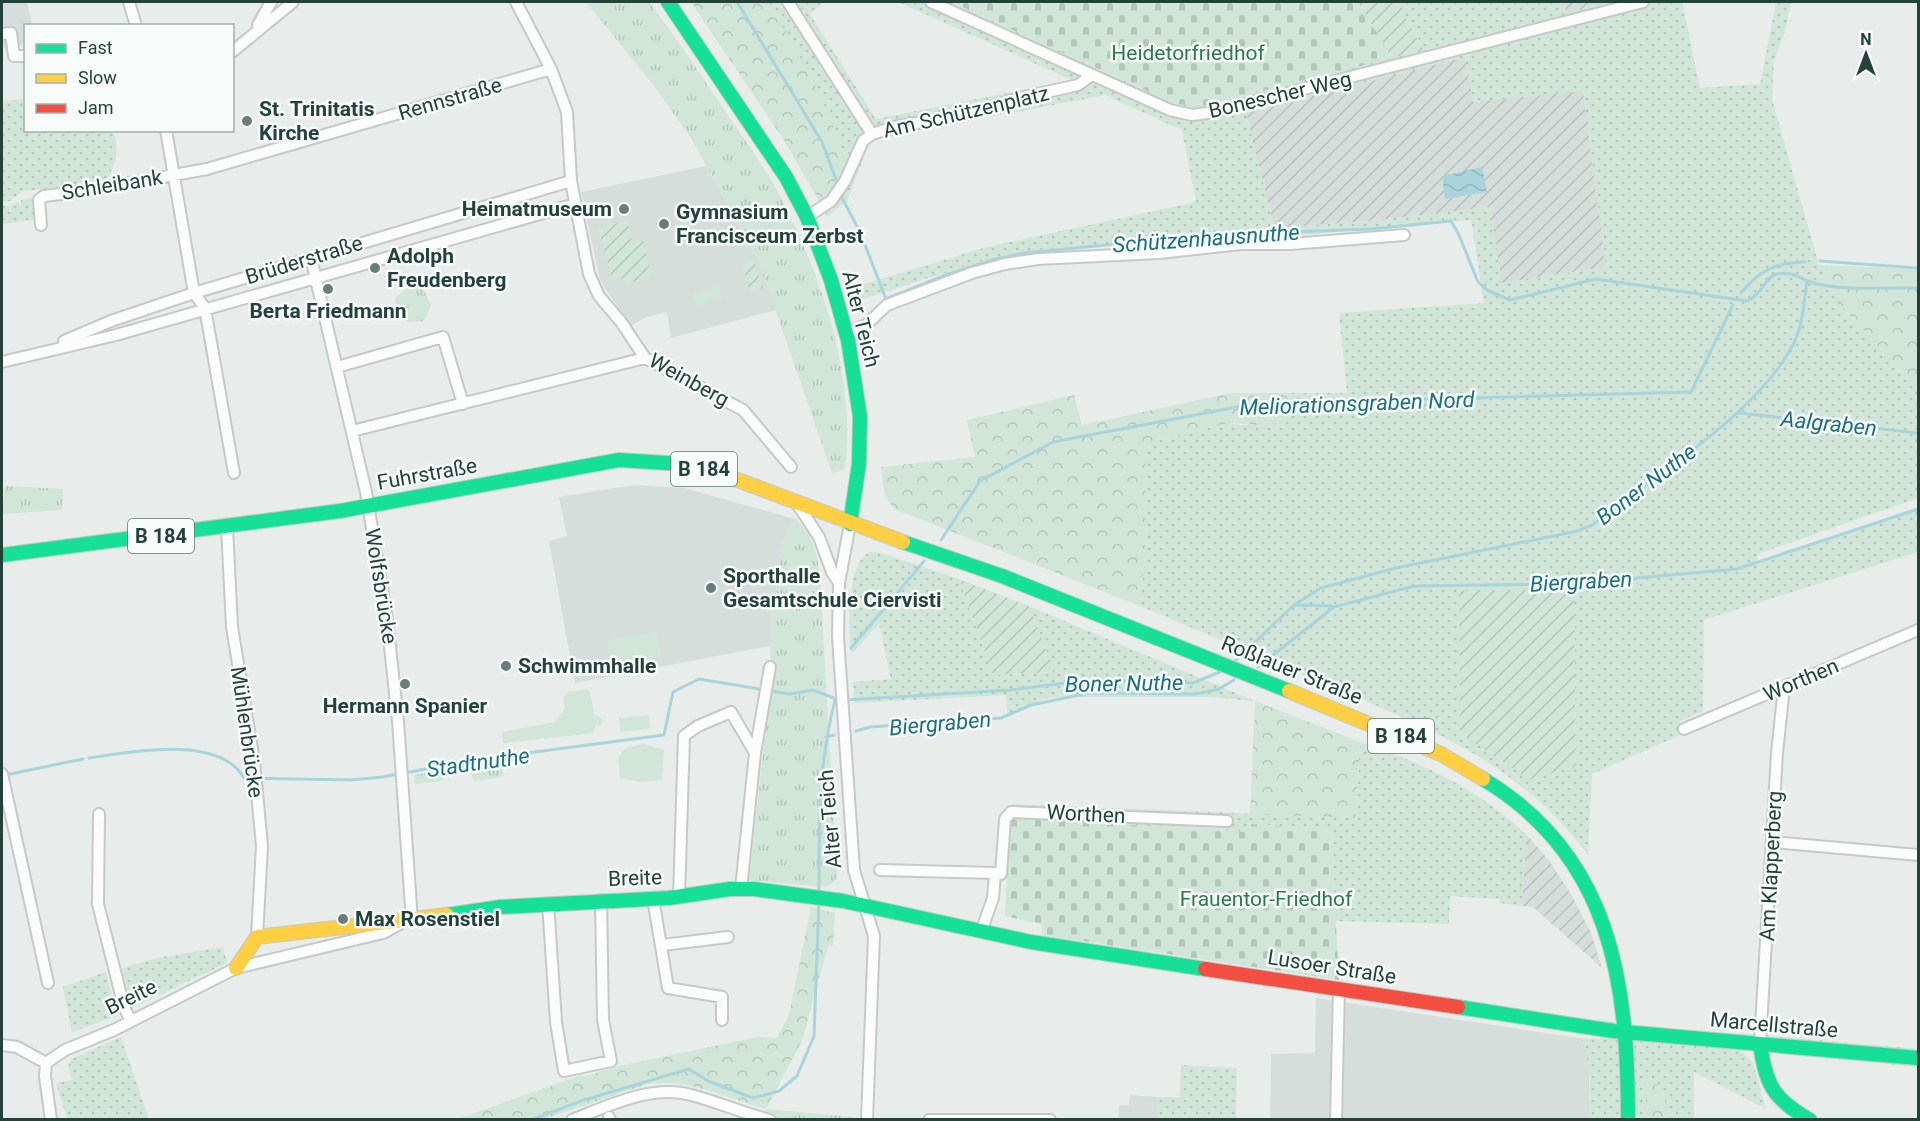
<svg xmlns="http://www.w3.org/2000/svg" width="1920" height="1121" font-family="Roboto,sans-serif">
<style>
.built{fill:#d6dedb}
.industrial{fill:url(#industrial-furrows)}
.grass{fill:url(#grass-dots);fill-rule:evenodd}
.forest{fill:url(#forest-crowns)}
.cemetery{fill:url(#cemetery-stones)}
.park{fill:url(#park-tufts)}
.garden{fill:url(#garden-furrows)}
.pitch{fill:#d1e6d8}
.water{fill:url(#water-waves)}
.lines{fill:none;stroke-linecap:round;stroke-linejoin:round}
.stream{stroke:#a9d4db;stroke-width:3}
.street-casing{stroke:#c5cac8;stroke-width:14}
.fast-casing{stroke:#c3cbc8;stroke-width:16}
.slow-casing{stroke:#c3cbc8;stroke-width:16}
.jam-casing{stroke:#c3cbc8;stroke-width:16}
.street{stroke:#fcfcfc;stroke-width:10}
.fast{stroke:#16e098;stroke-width:14}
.slow{stroke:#ffcf43;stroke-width:14}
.jam{stroke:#f24e42;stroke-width:14}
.poi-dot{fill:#697e78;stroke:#f7fbf9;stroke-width:2}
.labels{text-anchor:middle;stroke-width:5;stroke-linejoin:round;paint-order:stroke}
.shield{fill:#f7fbf9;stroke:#637a73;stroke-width:1.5}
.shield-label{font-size:20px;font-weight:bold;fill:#24423a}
.park-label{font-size:21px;fill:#2d7a4b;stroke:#f7fbf9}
.street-label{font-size:21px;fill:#24423a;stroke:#f7fbf9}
.poi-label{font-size:21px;font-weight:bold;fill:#24423a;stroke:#f7fbf9;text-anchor:start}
.water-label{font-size:22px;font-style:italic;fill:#1c6f80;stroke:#f7fbf9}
</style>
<defs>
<pattern id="industrial-furrows" width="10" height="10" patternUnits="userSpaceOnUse" patternTransform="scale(1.5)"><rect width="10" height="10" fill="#d6dedb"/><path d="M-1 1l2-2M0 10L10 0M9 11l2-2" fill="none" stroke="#b8c0bd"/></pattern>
<pattern id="grass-dots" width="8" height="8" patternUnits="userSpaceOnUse" patternTransform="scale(1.5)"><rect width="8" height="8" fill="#d1e6d8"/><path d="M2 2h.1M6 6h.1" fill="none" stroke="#b3c6ba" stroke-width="1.8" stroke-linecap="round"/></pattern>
<pattern id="forest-crowns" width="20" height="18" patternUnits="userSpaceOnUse" patternTransform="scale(1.5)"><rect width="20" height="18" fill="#d1e6d8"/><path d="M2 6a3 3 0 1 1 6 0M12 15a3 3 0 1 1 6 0" fill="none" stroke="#b3c6ba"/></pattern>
<pattern id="cemetery-stones" width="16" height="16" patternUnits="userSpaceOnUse" patternTransform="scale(1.5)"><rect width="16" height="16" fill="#d1e6d8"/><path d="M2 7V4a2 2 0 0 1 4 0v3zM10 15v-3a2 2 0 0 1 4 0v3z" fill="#b3c6ba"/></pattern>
<pattern id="park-tufts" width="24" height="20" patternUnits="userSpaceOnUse" patternTransform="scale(1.5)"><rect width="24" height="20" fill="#d1e6d8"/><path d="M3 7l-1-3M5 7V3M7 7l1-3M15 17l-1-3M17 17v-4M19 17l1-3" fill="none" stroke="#b3c6ba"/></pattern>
<pattern id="garden-furrows" width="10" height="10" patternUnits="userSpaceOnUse" patternTransform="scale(1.5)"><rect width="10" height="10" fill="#d1e6d8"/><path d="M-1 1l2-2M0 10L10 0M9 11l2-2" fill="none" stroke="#b3c6ba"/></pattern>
<pattern id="water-waves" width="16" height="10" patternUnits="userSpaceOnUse" patternTransform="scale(1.5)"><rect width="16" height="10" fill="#a9d4db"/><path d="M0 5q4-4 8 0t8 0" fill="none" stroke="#91b7bd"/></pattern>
</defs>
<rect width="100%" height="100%" fill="#e8edeb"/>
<path class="built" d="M2,2H27L32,25L26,26L25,45L2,48Z
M706,166L757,257L776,310L671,338L667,312L647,317L630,326L600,280L581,192Z
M634,485L684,488L795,519L784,538L779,557V581L772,602L771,646L575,683L549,541L567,536L559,497Z
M1316,998L1579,1038L1585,1044L1589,1069L1590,1119L1270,1120L1271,1054L1315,1053Z
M1130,1095L1158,1097L1157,1119L1118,1120L1119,1105H1129Z"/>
<path class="industrial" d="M1560,2H1608L1567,12Z
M1465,57L1474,102L1583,90L1606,267L1501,283L1490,207L1370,221L1274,228L1246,113Z
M1526,834L1548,859L1571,894L1591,933L1602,968L1533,907L1522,906Z"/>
<path class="grass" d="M769,2H824L810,14L876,119L1072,80L898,2H951L1176,104L1424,49L1396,2H1560L1567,12L1608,2H1682L1700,88L1760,84L1776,2H1791L1786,28L1774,61L1772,99L1819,265L1836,299L1918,391V498L1758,554V562L1918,507V552L1704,620L1703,711L1680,721V735L1592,774L1588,855C1518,762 1429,728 1325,684C1263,658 1202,632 1140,606L1145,556L1146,443L1230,423L1241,425L1281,423L1290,393H1347L1339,313L1484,303L1471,220L1291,236H1241L1037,250L988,259L854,302L851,288L987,247L1196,202L1182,130L1105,95L889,136L870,142L847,201L827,217L818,199L828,194L785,32ZM1465,57L1473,102L1583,91L1606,267L1502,283L1490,207L1370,221L1274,228L1246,113ZM1574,590L1576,766L1530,780L1504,760Z
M25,99L26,130L113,131C120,150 116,168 103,184L22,191L10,201L2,202V101Z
M35,197L33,220L2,224V206H9L11,215V205L19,201L21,211V200Z
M870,552L882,553L959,579L993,675L1055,672L1029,606L1255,701L1210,697H1058L1044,699L1007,714L1006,695L854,703L853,682L891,679L879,624L851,654C850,629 844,564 870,552Z
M1360,742C1422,762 1479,790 1526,834L1522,906L1500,903L1499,899L1450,896L1449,924L1336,921L1331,829L1250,824V832L1010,818L1012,804L1356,818Z
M223,947L227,963L132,1008L122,968L157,958Z
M106,972L117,1016L72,1032L63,987Z
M1599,1020L1670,1031L1749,1034L1918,1049V1067L1740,1050L1753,1063L1766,1109L1694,1072V1119H1667C1666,1100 1663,1085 1646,1074V1119H1590V1079L1585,1044L1579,1038L1600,1039Z
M121,1037L149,1119H67L56,1083L72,1080L68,1067L71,1059Z
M1181,1065L1237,1068L1236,1119H1157L1158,1097H1180Z"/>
<path class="forest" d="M691,2H769L815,83L848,162L828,194L818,199L785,142Z
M1819,265L1918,269V391L1836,299Z
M1231,393H1290L1281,423L1258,425L1230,423L1146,443L1145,556L1140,606L897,510C882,499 883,484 881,467L975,457L967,420L1074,395L1082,425Z
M1255,701L1360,742L1356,818L1250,814Z
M811,907L835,913L833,946H828L802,1041L766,1109C728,1098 687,1078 648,1084L544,1119H458L581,1075L583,1077L615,1067L757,1037L777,1038L789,1015Z
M1646,1074C1665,1088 1666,1097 1667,1119H1646Z"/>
<path class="cemetery" d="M951,2H1358L1392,58L1202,106L1176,104Z
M1010,818L1249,832L1250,824L1331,829L1339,980L1042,935L1041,924L1005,916Z"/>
<path class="park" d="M586,2H649C673,33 695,66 717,99C740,134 767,168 785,206C825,285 856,382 845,470L832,473L757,257L691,138L654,86Z
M410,286L423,288L431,305L424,321L407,322L397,311L395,298Z
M5,486L63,489L62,510L2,514Z
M795,519C813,533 818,556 820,578L837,876L834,882L826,887L749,880L769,699L772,602L779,581V557L784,538Z
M498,761L504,775C496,780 484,779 474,781L469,769L449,773L442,781L415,784L414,775Z
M766,1109L854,1117V1120H764Z"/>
<path class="garden" d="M1358,2H1396L1424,50L1392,58Z
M627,221L632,241L643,240L651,275L627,284L620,277L613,280L598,228Z
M753,260L763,288L750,292L741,264Z
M959,579L1029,606L1055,672L993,675Z
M1574,589L1576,766L1530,780L1460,733L1459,591Z"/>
<path class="pitch" d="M719,286L722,299L696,306L693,293Z
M657,632L661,656L612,665L607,640Z
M587,689L590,692L594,714L603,720L600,726L596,725L593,733L503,743L502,732L555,722L565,708L563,697L568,692Z
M649,715L650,729L620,732L619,718Z
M644,744L664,750L662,780L639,782L620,778L618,758L625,748Z"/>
<path class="water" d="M1482,167L1487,192L1445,199L1442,176Z"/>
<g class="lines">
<path class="stream" d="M737,2L822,142L838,185
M840,194L860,232L886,299L948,274L991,260L1024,253L1210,235L1371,229L1451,221L1459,235L1478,282L1487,290L1510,300L1596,279L1747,301C1762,295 1764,278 1777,274C1789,271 1798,277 1808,281C1836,292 1887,287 1918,288
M1820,261L1918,268
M1741,293C1759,270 1776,263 1805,262
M1739,413L1918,433
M941,540L980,481L1053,442L1253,404L1691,392L1733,305
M1294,605L1332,606
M851,648L924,561
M1235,661L1294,605L1321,588L1396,568L1578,531L1592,525C1654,476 1758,414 1794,343C1803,324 1804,301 1807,281
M1258,667L1334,607L1414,586L1570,584L1737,569L1918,509
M845,700L1010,690L1089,680L1193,683L1222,671
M856,731L870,727L1001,718L1031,705L1089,693L1196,694L1219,689L1234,680
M826,737L834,735
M89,758C130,752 219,734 244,778L351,780L382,777L481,759L664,735L673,692L699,679L790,694L813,690L839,700
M5,775L83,759
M819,892C819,823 818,767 835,700
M531,1120L584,1100L689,1069L708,1081L753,1098L779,1091L797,1076L814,1036L819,901"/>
<defs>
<path id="street" d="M129,2L136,26
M516,2L551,69L567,112L571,181L589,274L599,296L621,322L645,358L743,410L791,467
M788,2L872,134
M931,2L1170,110L1192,115L1214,112L1643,2
M258,25L271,2
M2,34L11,33L14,56H26
M232,52L293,2
M166,130L194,293L205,308L234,473
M807,217L831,201L845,181L863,141L872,134L898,126L956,117L1020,98L1078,85L1092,75
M41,225L39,200L44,196L86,191L207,169L551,69
M311,258L366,492L387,619L398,721L412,921
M846,333L866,325L887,305L972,273L1005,264L1038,259L1159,253L1241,244H1291L1404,235
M64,341L111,321L194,293L571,181
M2,362L116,335L575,204
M337,367L443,337L463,404
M352,431L645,358
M798,505L819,537L832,572L839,583
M850,524L839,583L838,637L854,870L874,936L867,1120
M227,527L232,627L254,761L262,846L257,937
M1684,729L1918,630
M2,774L48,983
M99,814L98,904L124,1007L131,1021
M1772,842L1918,855
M880,870L995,873
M741,889L755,753L770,667
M679,897L684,736L698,726L731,712L755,753
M653,898L668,988L722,997V1020
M548,903L556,1022L564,1071L611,1061L603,1020L601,900
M981,932L993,898L995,873L1001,874L1005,819L1011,812L1227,821
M663,945L728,937
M1760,1044L1777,753L1784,687
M2,1045L17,1047L46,1063
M46,1063L65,1050L114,1030L236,968L383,933L403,922
M46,1063L45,1076L51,1120
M609,1117L610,1120
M572,1120C608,1106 652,1084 691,1095C718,1102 743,1113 770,1120
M929,1120H1050
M1336,1120L1339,989"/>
<path id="fast" d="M668,2L786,177L807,217L831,280L848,340L860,416L859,464L850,524
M903,542L1002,576L1289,691
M2,555L340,511L619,460L683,464
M1483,779C1612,856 1628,983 1628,1120
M447,915L501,907L669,898L730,889H754L843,901L1031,942L1205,969
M1458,1007L1613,1031L1918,1058
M1760,1044C1766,1085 1773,1099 1810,1120"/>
<path id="slow" d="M683,464L727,476L903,542
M1289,691L1441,754L1483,779
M236,968L257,937L447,915"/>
<path id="jam" d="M1205,969L1458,1007"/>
</defs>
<use href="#street" class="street-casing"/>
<use href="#fast" class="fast-casing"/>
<use href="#slow" class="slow-casing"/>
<use href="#jam" class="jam-casing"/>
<use href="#street" class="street"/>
<use href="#fast" class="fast"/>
<use href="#slow" class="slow"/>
<use href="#jam" class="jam"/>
</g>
<g class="poi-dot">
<circle cx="247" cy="121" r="6"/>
<circle cx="624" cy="209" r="6"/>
<circle cx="664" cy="224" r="6"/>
<circle cx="375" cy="268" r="6"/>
<circle cx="328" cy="289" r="6"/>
<circle cx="711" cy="588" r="6"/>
<circle cx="506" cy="666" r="6"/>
<circle cx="405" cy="684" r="6"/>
<circle cx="343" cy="919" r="6"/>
</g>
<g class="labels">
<g class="shield">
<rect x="671" y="452" width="66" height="34" rx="4.5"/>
<rect x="128" y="519" width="66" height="34" rx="4.5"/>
<rect x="1368" y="719" width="66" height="34" rx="4.5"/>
</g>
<g class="shield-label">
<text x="704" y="476">B 184</text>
<text x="161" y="543">B 184</text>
<text x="1401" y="743">B 184</text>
</g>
<g class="park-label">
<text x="1188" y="60">Heidetorfriedhof</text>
<text x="1266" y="906">Frauentor-Friedhof</text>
</g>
<g class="street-label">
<text transform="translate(1280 95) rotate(-13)" y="7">Bonescher Weg</text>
<text transform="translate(450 99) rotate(-16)" y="7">Rennstraße</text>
<text transform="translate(966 112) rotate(-13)" y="7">Am Schützenplatz</text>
<text transform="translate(112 185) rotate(-9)" y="7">Schleibank</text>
<text transform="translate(304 260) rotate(-17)" y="7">Brüderstraße</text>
<text transform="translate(861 319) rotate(76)" y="7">Alter Teich</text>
<text transform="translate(689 380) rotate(29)" y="7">Weinberg</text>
<text transform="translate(427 474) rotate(-10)" y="7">Fuhrstraße</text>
<text transform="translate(381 586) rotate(81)" y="7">Wolfsbrücke</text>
<text transform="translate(1292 670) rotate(22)" y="7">Roßlauer Straße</text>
<text transform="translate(1801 680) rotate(-23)" y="7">Worthen</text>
<text transform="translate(247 732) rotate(82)" y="7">Mühlenbrücke</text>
<text transform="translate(1086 814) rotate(3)" y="7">Worthen</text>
<text transform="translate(830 819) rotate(-95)" y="7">Alter Teich</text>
<text transform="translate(1771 866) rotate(-87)" y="7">Am Klapperberg</text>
<text transform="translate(635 878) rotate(-2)" y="7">Breite</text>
<text transform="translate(1332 967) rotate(9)" y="7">Lusoer Straße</text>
<text transform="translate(131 997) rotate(-26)" y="7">Breite</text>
<text transform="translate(1774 1025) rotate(5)" y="7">Marcellstraße</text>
</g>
<g class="poi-label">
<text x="259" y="116">St. Trinitatis<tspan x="259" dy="24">Kirche</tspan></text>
<text x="612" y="216" text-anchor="end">Heimatmuseum</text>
<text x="676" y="219">Gymnasium<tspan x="676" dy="24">Francisceum Zerbst</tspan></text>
<text x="387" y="263">Adolph<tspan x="387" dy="24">Freudenberg</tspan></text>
<text x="328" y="318" text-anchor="middle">Berta Friedmann</text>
<text x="723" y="583">Sporthalle<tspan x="723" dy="24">Gesamtschule Ciervisti</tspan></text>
<text x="518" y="673">Schwimmhalle</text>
<text x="405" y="713" text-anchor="middle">Hermann Spanier</text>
<text x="355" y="926">Max Rosenstiel</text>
</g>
<g class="water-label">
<text transform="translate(1206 238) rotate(-4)" y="8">Schützenhausnuthe</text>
<text transform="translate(1357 403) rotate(-2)" y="8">Meliorationsgraben Nord</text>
<text transform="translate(1829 423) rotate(6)" y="8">Aalgraben</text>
<text transform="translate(1646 484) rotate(-37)" y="8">Boner Nuthe</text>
<text transform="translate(1581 581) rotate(-3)" y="8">Biergraben</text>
<text transform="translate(1124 683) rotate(-1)" y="8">Boner Nuthe</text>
<text transform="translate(940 723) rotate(-5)" y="8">Biergraben</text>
<text transform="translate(478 762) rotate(-8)" y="8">Stadtnuthe</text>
</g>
</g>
<rect width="1920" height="1121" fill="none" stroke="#24423a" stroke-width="6"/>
<rect x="24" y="24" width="210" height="108" fill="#f7fbf9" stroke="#a3b1ad" stroke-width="1.5"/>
<rect x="36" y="44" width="30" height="9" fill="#16e098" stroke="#a3b1ad" stroke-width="1.5"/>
<text x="78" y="54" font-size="18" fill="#24423a">Fast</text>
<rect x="36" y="74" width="30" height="9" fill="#ffcf43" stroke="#a3b1ad" stroke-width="1.5"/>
<text x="78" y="84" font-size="18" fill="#24423a">Slow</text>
<rect x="36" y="104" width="30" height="9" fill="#f24e42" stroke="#a3b1ad" stroke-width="1.5"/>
<text x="78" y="114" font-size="18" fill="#24423a">Jam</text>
<g transform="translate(1866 54)" stroke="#f7fbf9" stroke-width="4.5" paint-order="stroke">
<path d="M0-4.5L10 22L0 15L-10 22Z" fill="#24423a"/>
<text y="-9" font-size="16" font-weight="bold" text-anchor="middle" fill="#24423a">N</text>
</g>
</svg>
